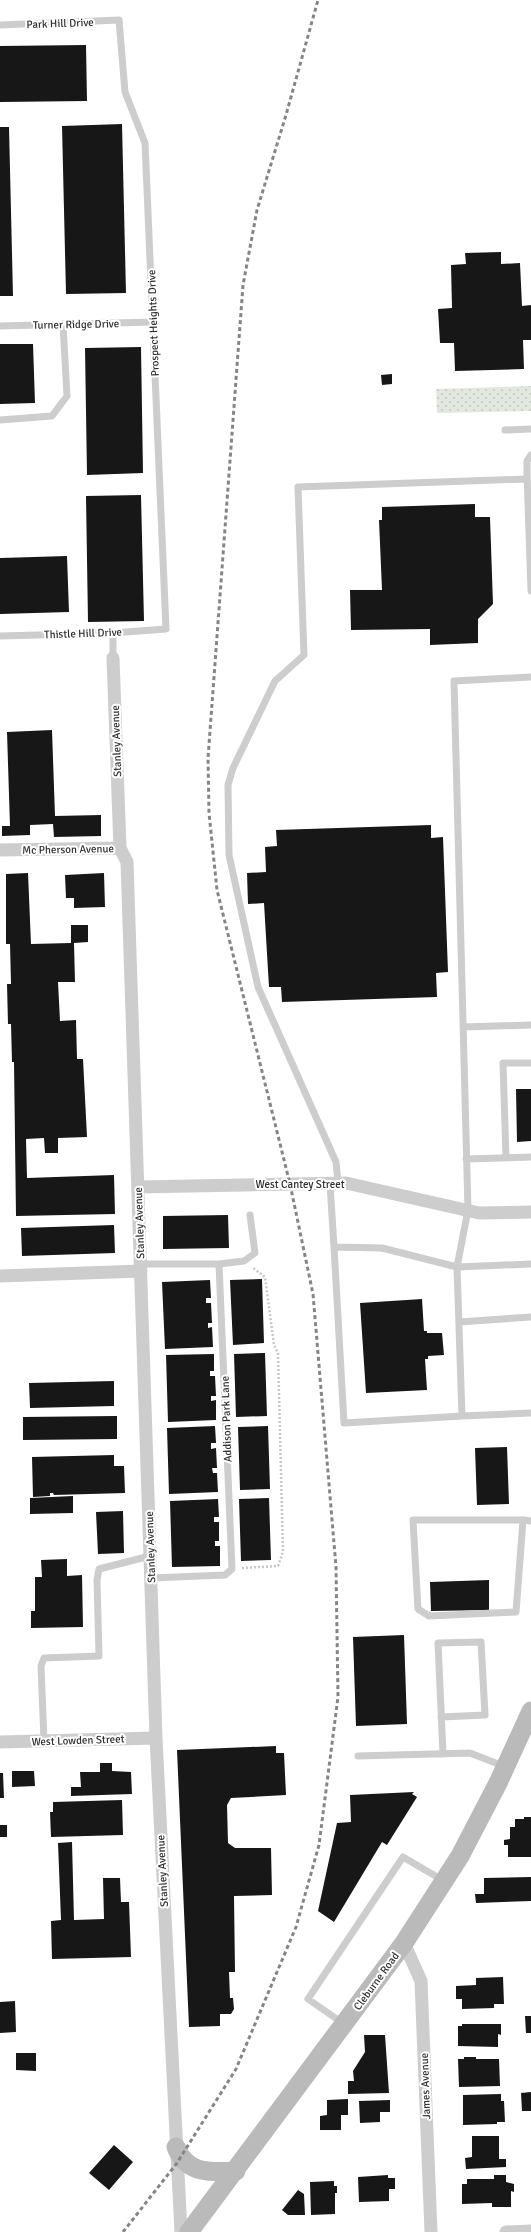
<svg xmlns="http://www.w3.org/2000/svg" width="531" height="2232" font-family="Signika,sans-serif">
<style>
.grass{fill:url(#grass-dots)}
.building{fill:#171717}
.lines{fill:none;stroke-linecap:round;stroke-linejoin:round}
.path{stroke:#c7c7c7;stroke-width:2.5;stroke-dasharray:2 2;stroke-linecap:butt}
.lane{stroke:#cdcdcd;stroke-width:7}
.street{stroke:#cdcdcd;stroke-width:13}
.secondary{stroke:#bababa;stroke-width:19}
.rail{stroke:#858585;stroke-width:3;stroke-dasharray:4 3;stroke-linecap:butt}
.labels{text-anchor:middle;stroke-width:4;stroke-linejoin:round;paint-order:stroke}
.street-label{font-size:11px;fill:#303030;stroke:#fff}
</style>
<defs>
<pattern id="grass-dots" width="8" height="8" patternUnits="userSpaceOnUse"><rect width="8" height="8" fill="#e2e8dd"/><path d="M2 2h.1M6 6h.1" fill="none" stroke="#c2c7be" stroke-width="1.8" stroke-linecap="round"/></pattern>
</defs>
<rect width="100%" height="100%" fill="#fff"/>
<path class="grass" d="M531,386V411L437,413L436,389Z"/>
<path class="building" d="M86,45L87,101L0,102V46Z
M122,124L126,293L66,294L62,126Z
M0,127H9L13,296H0Z
M501,252V264L520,263L522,306L531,305V340H523L524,369L455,371L454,343H440L438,309L452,308L451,265L466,264L465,253Z
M0,344H33L35,403L0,404Z
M141,347L143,473L87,475L85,348Z
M392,374V384L382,385L381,375Z
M141,495L144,621L88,622L86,496Z
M475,504V517H490L493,604L478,619V643L430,645V629L351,630L350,590H382L379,520H382V507Z
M67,556L69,612L0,614V558Z
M52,730L55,816L101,815V836L54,837L53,824L30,825V835L2,836V826H10L7,732Z
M431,825V838L443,837L448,972L436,973L437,997L282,1002L281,987H269L264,903L248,904L247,873L266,872L265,847L277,846L276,830Z
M28,873L31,944L71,943V925H88V942L74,943L75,982H58L60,1021L76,1020L77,1059H83L87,1137L58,1138V1153H45L44,1138L26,1139L27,1178L114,1175L115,1214L16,1216L14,1062H12L11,1024H8L7,984H11L10,944H6V874Z
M104,873L105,907L74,908V898H66L65,875Z
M516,1089H531V1141L517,1142Z
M228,1215L229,1248L163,1249V1216Z
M114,1225L115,1253L22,1256L21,1228Z
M262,1279L264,1343L233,1345L230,1280Z
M210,1280L211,1298H206V1303H211L212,1323H208V1328L212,1327L213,1347L165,1349L162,1282Z
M422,1299L424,1331H427V1333H442L444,1355L428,1356V1359H425L427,1390L366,1393L360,1303Z
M265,1353L267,1416L236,1417L234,1354Z
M214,1354V1371H210V1376H215L216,1396H211V1401L216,1400V1420L168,1422L166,1355Z
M114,1381V1406L30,1408L29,1383Z
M117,1416V1439L23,1440V1417Z
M215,1426L216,1443H211V1449L216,1448L217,1468H212L213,1473H217L218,1492L169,1494L167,1428Z
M268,1426L270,1489L240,1490L238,1427Z
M507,1447L509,1504L477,1505L475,1448Z
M114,1455V1466H124L125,1493L54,1495L53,1493H50V1496L33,1497L32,1457Z
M73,1496V1513L30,1514V1498Z
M269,1498L271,1560L241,1561L239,1499Z
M218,1499L219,1517H214V1522H219V1541H215V1546H220V1566L172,1567L170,1501Z
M123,1511L124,1553L98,1554L96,1512Z
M67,1559V1576L82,1575L83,1627L31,1628V1611H35V1577H42L41,1560Z
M489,1580V1610L431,1611L430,1582Z
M404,1635L407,1724L356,1726L353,1637Z
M276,1746V1753H284L286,1795L231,1798L227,1805L228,1843L235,1848H271L272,1895L234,1896L235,1972H229L230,1998H233L234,2009L231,2014H220V2026L189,2027L177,1750Z
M100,1763H112V1771L131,1772L132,1794L71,1796V1787H81L80,1772H100Z
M12,1771H34L35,1786L12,1787Z
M0,1773H3L4,1798H0Z
M414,1792L412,1794L417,1797L387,1845L382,1842L334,1922L318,1911L337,1823L351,1822L350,1795Z
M122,1800L123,1835L51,1837L50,1812H53V1802Z
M524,1817H531V1857H508V1845H504V1840L510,1839V1827H515V1819H524Z
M0,1825H7V1837H0Z
M72,1842L74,1920L104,1919L103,1878H120L121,1902H129L131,1957L52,1959L51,1921L61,1920L58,1843Z
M531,1877V1901L476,1903L475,1894H484V1878Z
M503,1977L504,2004H494V2008L462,2009V1999H456V1986L476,1985V1978Z
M15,2001L16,2032L0,2033V2002Z
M525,2016H531V2033H526Z
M462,2024H501V2035L498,2034V2047L458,2046V2026H462Z
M364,2035H385L389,2093L348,2094V2081H354L353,2071L365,2052Z
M16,2053H36V2071L16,2070Z
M464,2057H476V2059H499L500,2086L459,2087L458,2059H464Z
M531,2092V2111H522L521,2093Z
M501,2094V2101H504L505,2122H497V2124L463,2125V2095Z
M348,2099V2115H341V2130H320V2116L327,2115V2100Z
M390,2100V2112H380V2122L360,2123L359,2101Z
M472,2136H499V2159H506V2167L466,2169L465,2158L472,2157Z
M114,2145L133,2162L109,2190L89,2173Z
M388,2175V2178H395V2189H389V2201L359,2202L358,2177Z
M494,2175H506V2182L514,2184V2192L511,2191V2207H492V2203L462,2204V2184H467V2179H494Z
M334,2181V2186H337V2193H335V2214L311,2215L310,2182Z
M298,2190L304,2194L305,2215H288L282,2210Z"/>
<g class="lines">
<path class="path" d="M242,1568L278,1566L283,1552L278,1353L274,1345L265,1277L253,1268"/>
<path class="lane" d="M0,25L119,20L125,92L145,143L166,629L113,633L0,636
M0,326L153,322
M0,420L52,416L67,396L63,324
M505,430L531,429
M531,455L527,461V473L531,591
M113,633V658
M531,677L454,681L468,1210L457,1267L462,1416L531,1413
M463,1027L531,1025
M506,1158L503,1063H531
M466,1159L531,1157
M338,1183L336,1162L258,987L229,855L228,785L233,768L275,681L304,655L298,487L527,479
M330,1184L334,1247L382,1248L457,1267L531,1264
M334,1247L344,1423L462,1416
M140,1264H219L232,1569L225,1575L151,1578
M219,1264L244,1261L255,1253L250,1215
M459,1322L531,1317
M523,1520L516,1612L429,1616L418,1609L413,1520H524L531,1521
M441,1717L485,1715L481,1642L438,1643L443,1754
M44,1741L41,1666L44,1658L99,1656L97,1580L99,1569L150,1556
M358,1756L470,1753L506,1767
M344,2024L308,1999L403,1857L444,1881"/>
<path class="street" d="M113,658L120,848
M0,850L120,848L127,862L156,1738L181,2232
M138,1187L346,1183L479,1213L531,1212
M0,1276L141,1271
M0,1742L156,1738
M404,1943L421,1981L431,2232
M506,2232L531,2231"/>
<path class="secondary" d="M176,2147C187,2175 211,2172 236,2171
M189,2232L404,1943L460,1856L498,1783L531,1711"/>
<path class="rail" d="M123,2232L177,2163L236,2069L296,1927L319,1845L338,1697L336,1567L313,1294L290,1184L217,890L209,813L208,758L243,285L257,210L286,115L318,0"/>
</g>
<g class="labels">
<g class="street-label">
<text transform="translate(60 23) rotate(-2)" y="4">Park Hill Drive</text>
<text transform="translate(153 323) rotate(-92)" y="4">Prospect Heights Drive</text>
<text transform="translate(76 324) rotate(-1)" y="4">Turner Ridge Drive</text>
<text transform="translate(83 633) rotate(-2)" y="4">Thistle Hill Drive</text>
<text transform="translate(116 741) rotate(-92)" y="4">Stanley Avenue</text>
<text transform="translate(68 849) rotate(-1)" y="4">Mc Pherson Avenue</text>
<text x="300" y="1188">West Cantey Street</text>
<text transform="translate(139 1223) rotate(-92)" y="4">Stanley Avenue</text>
<text transform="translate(226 1419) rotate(-92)" y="4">Addison Park Lane</text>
<text transform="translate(150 1547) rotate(-92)" y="4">Stanley Avenue</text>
<text transform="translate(78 1740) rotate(-2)" y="4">West Lowden Street</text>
<text transform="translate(162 1871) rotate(-93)" y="4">Stanley Avenue</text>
<text transform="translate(376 1981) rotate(-54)" y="4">Cleburne Road</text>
<text transform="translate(425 2086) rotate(-92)" y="4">James Avenue</text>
</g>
</g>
</svg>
